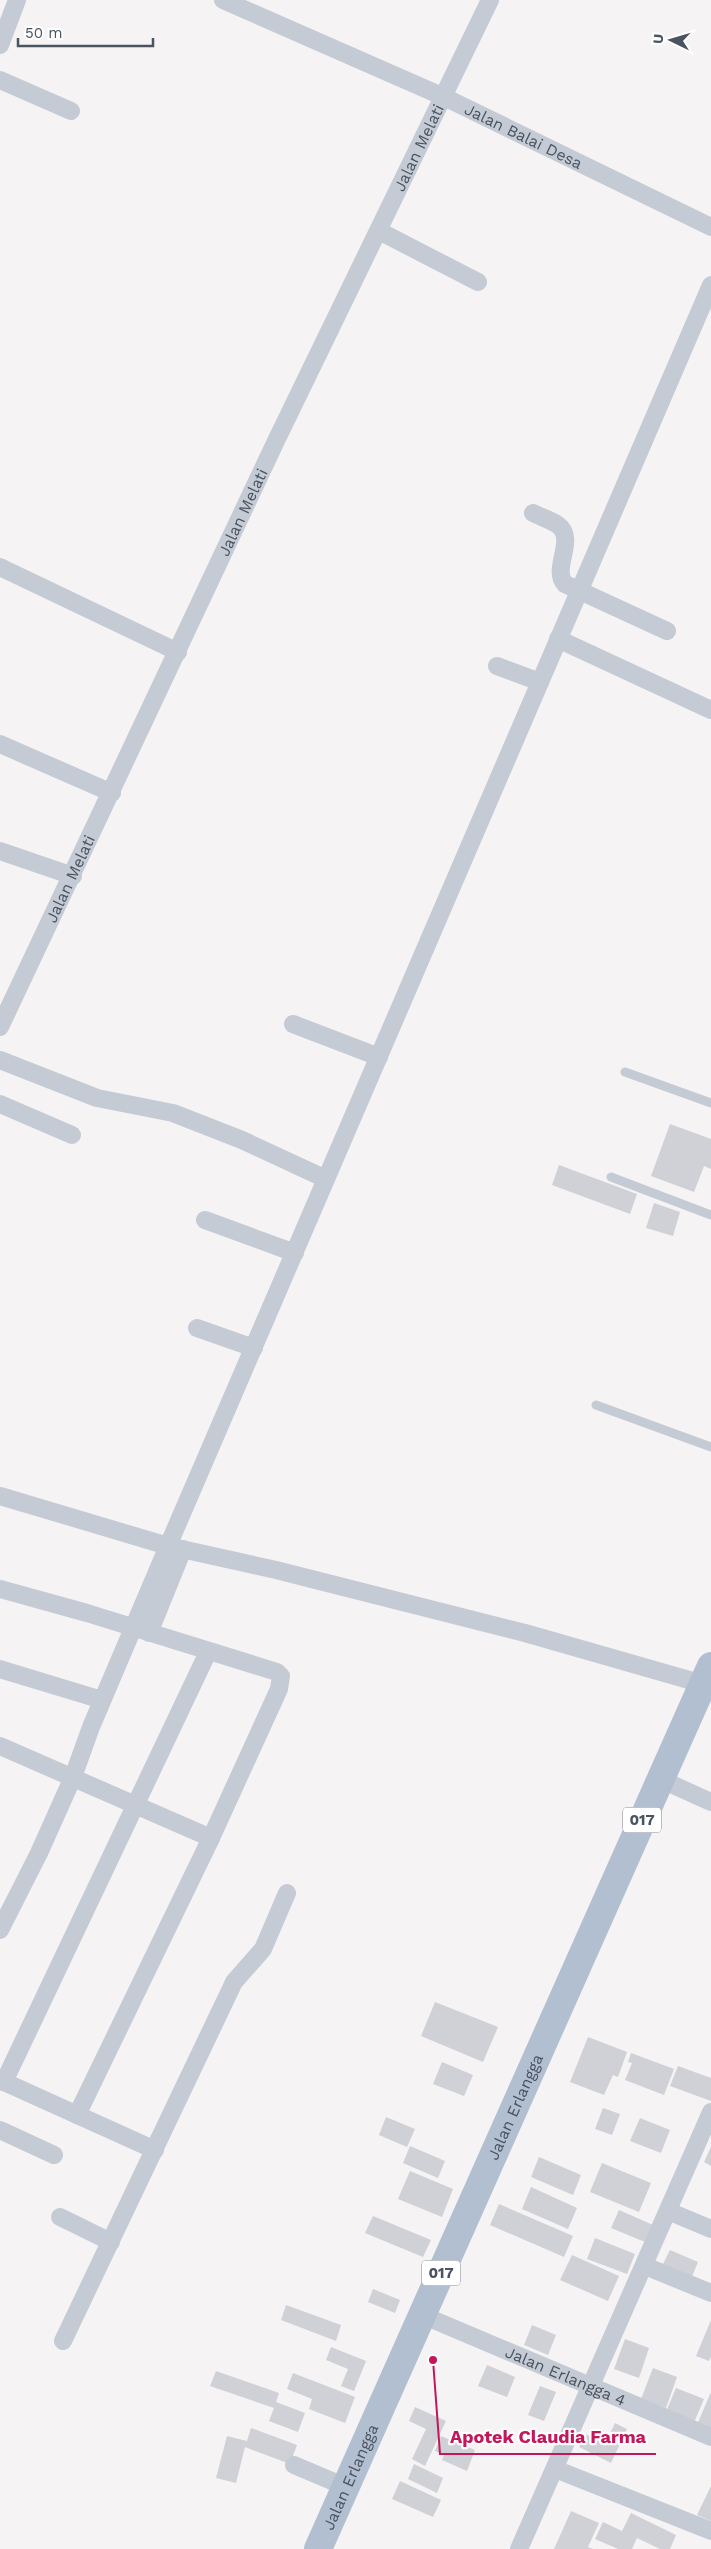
<svg xmlns="http://www.w3.org/2000/svg" width="711" height="2549" font-family="'Work Sans',sans-serif">
<style>
.building{fill:#cfd1d7}
.lines{fill:none;stroke-linecap:round;stroke-linejoin:round}
.service{stroke:#c4cbd4;stroke-width:9}
.minor{stroke:#c4cbd4;stroke-width:18}
.primary{stroke:#b2bfd1;stroke-width:28}
.labels{text-anchor:middle;stroke-width:4.5;stroke-linejoin:round;paint-order:stroke}
.shield{fill:#fff;stroke:#808790;stroke-width:1}
.shield-label{font-size:15px;font-weight:bold;fill:#4a5461}
.street-label{font-size:16px;fill:#4a5461;stroke:#fff}
.leader{fill:none;stroke:#c2185b;stroke-width:2}
.callout-dot{fill:#c2185b;stroke:#fff;stroke-width:2}
.callout-label{font-size:18px;text-anchor:middle;font-weight:bold;fill:#c2185b;stroke:#fff;stroke-width:4.5;stroke-linejoin:round;paint-order:stroke}
</style>
<rect width="100%" height="100%" fill="#f5f3f3"/>
<path class="building" d="M670,1124L711,1139V1169L704,1166L694,1192L651,1176Z
M559,1165L637,1194L630,1214L552,1185Z
M654,1203L680,1212L673,1236L646,1228Z
M435,2002L498,2027L483,2062L421,2036Z
M588,2037L627,2052L618,2077L613,2075L604,2095L570,2082Z
M631,2053L674,2069L664,2095L625,2080L632,2063L628,2062Z
M442,2062L473,2075L464,2096L433,2084Z
M678,2066L711,2078V2101L670,2086Z
M603,2108L620,2114L612,2135L595,2129Z
M386,2117L415,2129L407,2147L379,2135Z
M640,2118L670,2130L661,2153L630,2141Z
M410,2146L445,2161L438,2178L403,2163Z
M711,2147V2166L704,2162Z
M539,2157L581,2175L573,2195L531,2177Z
M602,2163L651,2183L639,2212L590,2192Z
M410,2171L453,2189L442,2217L398,2199Z
M531,2187L577,2208L568,2229L522,2209Z
M499,2204L573,2236L564,2257L490,2225Z
M619,2210L653,2225L645,2242L611,2228Z
M373,2216L431,2240L423,2257L365,2233Z
M595,2238L635,2254L627,2274L587,2259Z
M670,2250L698,2262L691,2279L662,2266Z
M572,2255L619,2276L608,2301L560,2280Z
M373,2289L400,2300L395,2313L368,2302Z
M286,2305L341,2325L336,2341L281,2320Z
M711,2320V2357L709,2361L696,2356Z
M532,2325L556,2335L548,2355L524,2345Z
M625,2339L649,2348L639,2378L614,2369Z
M331,2347L366,2361L354,2391L341,2386L348,2369L326,2360Z
M487,2365L515,2377L507,2397L478,2386Z
M653,2368L677,2377L666,2408L641,2399Z
M216,2371L279,2393L276,2402L305,2413L298,2432L269,2421L274,2408L210,2386Z
M293,2373L355,2397L345,2423L309,2409L312,2399L287,2389Z
M540,2386L556,2392L544,2421L528,2415Z
M676,2388L704,2399L693,2425L665,2414Z
M711,2392V2433L696,2427Z
M415,2407L446,2421L425,2466L412,2459L426,2429L409,2421Z
M615,2423L627,2429L611,2463L579,2447L585,2434L605,2444Z
M251,2428L297,2445L290,2464L245,2447L236,2483L216,2478L227,2436L247,2441Z
M441,2436L475,2450L467,2471L442,2460L444,2455L435,2451Z
M414,2464L443,2478L437,2493L408,2479Z
M400,2481L441,2500L433,2517L392,2499Z
M711,2486V2521L697,2515Z
M571,2511L599,2523L588,2547L593,2549H554Z
M631,2513L676,2535L670,2549H660L637,2538L632,2549H618L595,2539L603,2522L622,2531Z"/>
<g class="lines">
<path class="service" d="M625,1072L711,1103
M611,1177L711,1215
M596,1405L711,1447"/>
<g class="minor">
<path id="s1" d="M223,0L444,97L711,227"/>
<path d="M0,45L17,0"/>
<path d="M0,80L71,111"/>
<path d="M379,231L478,282"/>
<path d="M533,513C541,517 551,520 558,525C577,539 551,569 565,584L667,631"/>
<path d="M0,567L178,652"/>
<path d="M558,639L711,710"/>
<path d="M497,666L540,682"/>
<path d="M0,744L112,793"/>
<path d="M0,851L73,876"/>
<path d="M293,1024L379,1057"/>
<path id="s2" d="M0,1027L275,443L490,0"/>
<path d="M0,1060L97,1098L173,1113L242,1140L326,1179"/>
<path d="M0,1104L72,1135"/>
<path d="M205,1220L295,1253"/>
<path d="M197,1328L254,1348"/>
<path d="M0,1496L168,1546L276,1570L525,1633L703,1684"/>
<path d="M0,1589L87,1613L277,1672L281,1676L279,1689L211,1838L77,2115"/>
<path d="M149,1633L183,1549"/>
<path d="M0,1669L102,1700"/>
<path d="M0,1746L211,1838"/>
<path d="M660,1779L711,1802"/>
<path d="M0,1930L39,1853L73,1777L91,1727L168,1546L711,285"/>
<path d="M0,2080L155,2150"/>
<path d="M4,2082L208,1652"/>
<path d="M0,2130L54,2155"/>
<path d="M668,2211L711,2229"/>
<path d="M60,2217L111,2242"/>
<path d="M645,2266L711,2293"/>
<path id="s3" d="M422,2315L711,2437"/>
<path d="M63,2341L234,1982L263,1949L287,1893"/>
<path d="M294,2465L346,2487"/>
<path d="M555,2469L711,2531"/>
<path d="M519,2549L711,2112"/>
</g>
<path class="primary" id="s4" d="M318,2549L711,1666"/>
</g>
<g class="labels">
<g class="shield">
<rect x="623" y="1807.5" width="38" height="25" rx="4"/>
<rect x="422" y="2260.5" width="38" height="25" rx="4"/>
</g>
<g class="shield-label">
<text x="642" y="1825">017</text>
<text x="441" y="2278">017</text>
</g>
<g class="street-label">
<text dy="6" stroke="none"><textPath href="#s1" startOffset="330">Jalan Balai Desa</textPath></text>
<text dy="6" stroke="none"><textPath href="#s2" startOffset="974">Jalan Melati</textPath></text>
<text dy="6" stroke="none"><textPath href="#s2" startOffset="569">Jalan Melati</textPath></text>
<text dy="6" stroke="none"><textPath href="#s2" startOffset="164">Jalan Melati</textPath></text>
<text dy="6" stroke="none"><textPath href="#s4" startOffset="484">Jalan Erlangga</textPath></text>
<text dy="6" stroke="none"><textPath href="#s3" startOffset="156">Jalan Erlangga 4</textPath></text>
<text dy="6" stroke="none"><textPath href="#s4" startOffset="79">Jalan Erlangga</textPath></text>
</g>
</g>
<path class="leader" d="M433 2360L440 2454H656"/>
<circle class="callout-dot" cx="433" cy="2360" r="5"/>
<g class="callout-label">
<text x="548" y="2443">Apotek Claudia Farma</text>
</g>
<g transform="translate(671 40) rotate(275)" stroke="#ffffff" stroke-width="4" paint-order="stroke">
<path d="M0-4L9 19L0 12L-9 19Z" fill="#4a5461"/>
<text y="-8" font-size="14" font-weight="bold" text-anchor="middle" fill="#4a5461">U</text>
</g>
<path d="M18 38v8h135v-8" fill="none" stroke="#4a5461" stroke-width="2.5"/>
<text x="25" y="38" font-size="15" fill="#4a5461" stroke="#ffffff" stroke-width="4" paint-order="stroke">50 m</text>
</svg>
